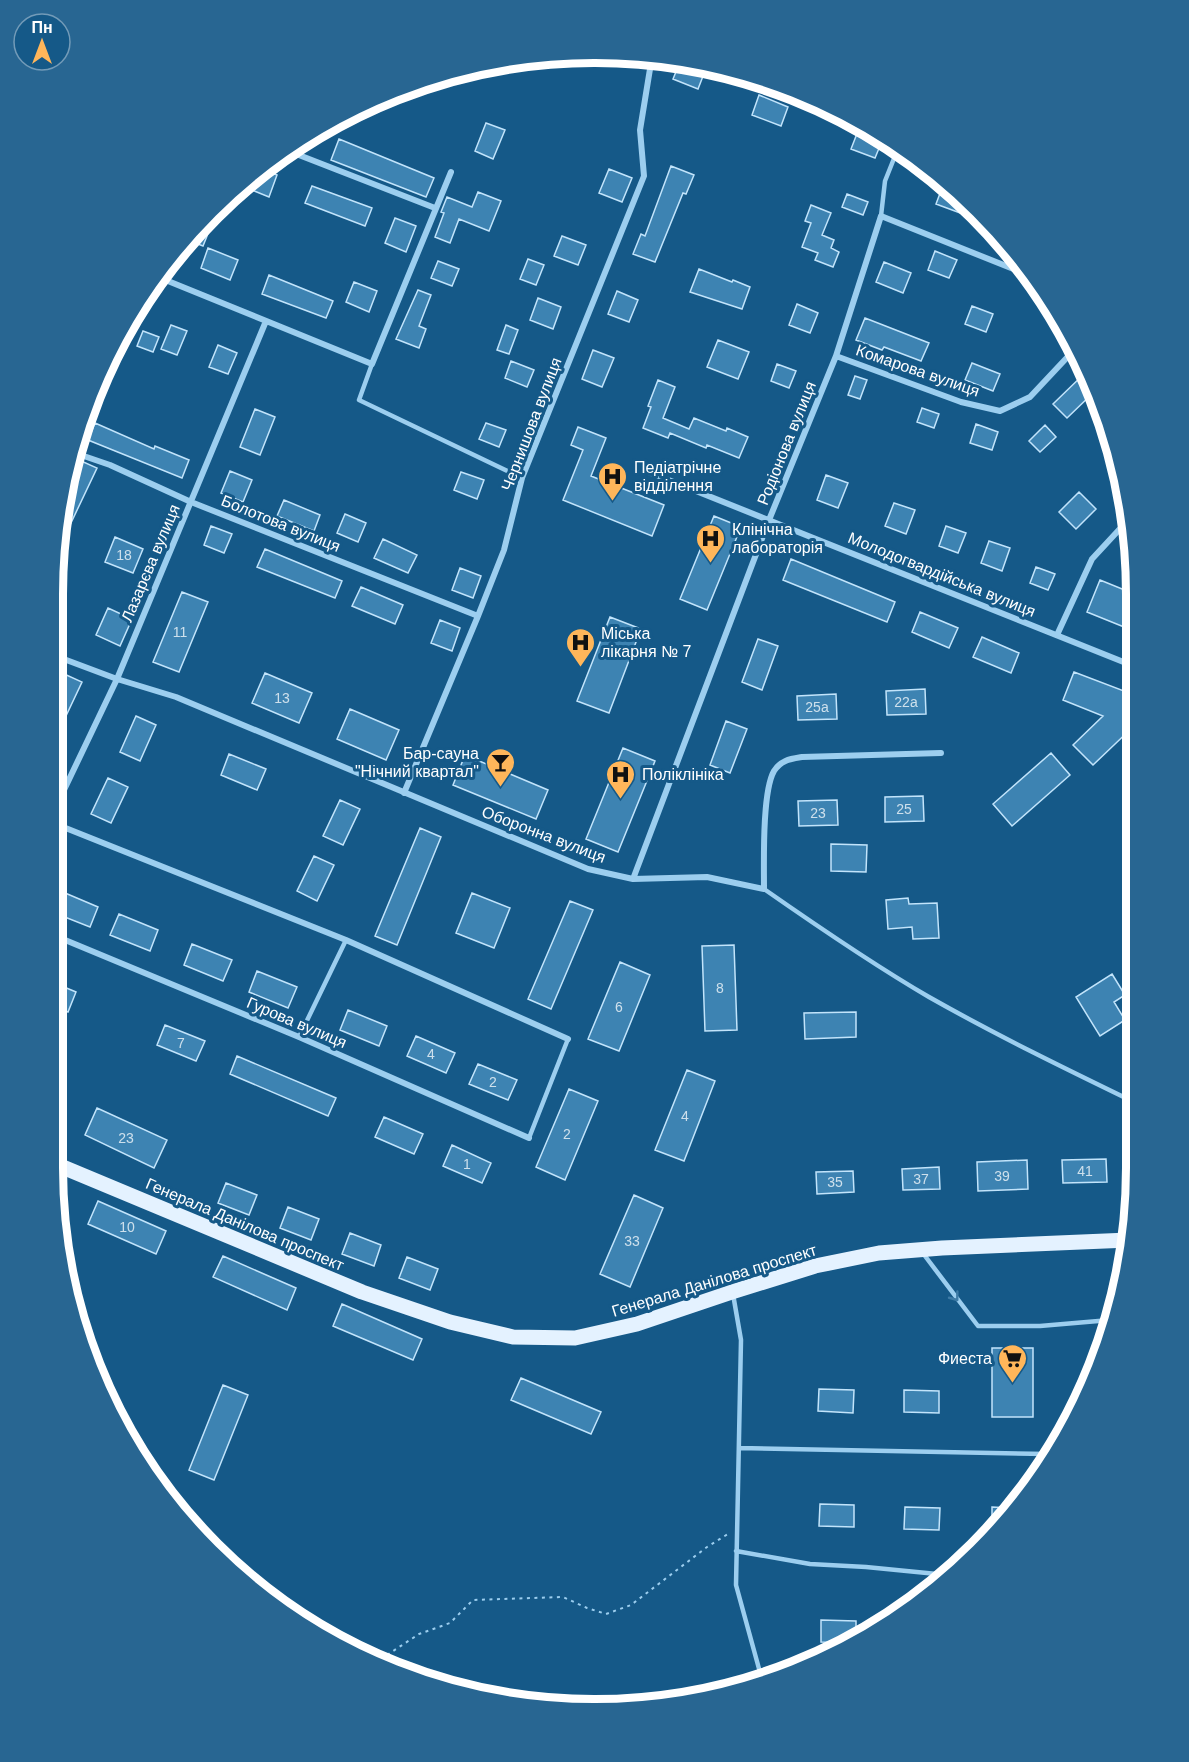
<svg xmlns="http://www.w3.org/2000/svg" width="1189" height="1762" font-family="Helvetica,sans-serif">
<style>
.building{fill:#3d83b2;stroke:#c2e4fb;stroke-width:1.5}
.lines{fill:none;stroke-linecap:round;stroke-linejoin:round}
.path{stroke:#9cceef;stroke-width:2;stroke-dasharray:3 4.5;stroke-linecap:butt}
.lane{stroke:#9cceef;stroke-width:4.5}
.street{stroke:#9cceef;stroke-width:6}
.primary{stroke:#e4f2ff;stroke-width:15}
.oneway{stroke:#3e7ca7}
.labels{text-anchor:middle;stroke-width:6;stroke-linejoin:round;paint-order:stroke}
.number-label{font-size:14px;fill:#cee0ec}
.street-label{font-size:16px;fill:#fff;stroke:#155988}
.poi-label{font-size:16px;fill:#fff;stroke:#155988;text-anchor:start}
.rim{fill:none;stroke:#fff;stroke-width:8}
</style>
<rect width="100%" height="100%" fill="#155988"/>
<path class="building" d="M680,62L705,71L698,89L673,79Z
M759,95L788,107L781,126L752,115Z
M486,123L505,130L493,159L475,151Z
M858,131L882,141L875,158L851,149Z
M339,139L434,178L426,197L331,160Z
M671,166L694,175L686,194L683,193L655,262L633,254L641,234L645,236Z
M263,169L277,175L269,197L242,186Z
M609,169L632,178L622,202L599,193Z
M312,186L372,208L365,226L305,203Z
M942,188L956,194L968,203L963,214L936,204Z
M478,192L501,201L489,231L459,219L450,243L435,237L444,213L441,212L447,197L472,207Z
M847,194L868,202L863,215L842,207Z
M811,205L831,213L822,235L834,240L831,248L839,252L833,267L815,260L818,253L802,247L811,223L805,221Z
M214,209L217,211L203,246L190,241Z
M395,218L416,226L406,252L385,243Z
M562,236L586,245L578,265L554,256Z
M208,248L238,260L230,280L201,268Z
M935,251L957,260L949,278L928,270Z
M528,259L544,265L536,285L520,279Z
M438,261L459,269L452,286L431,278Z
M884,262L911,273L903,293L876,282Z
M699,269L732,282L733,280L750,287L742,309L690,292Z
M269,275L333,301L326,318L262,294Z
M354,282L377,291L369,312L346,302Z
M418,290L431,295L419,326L426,329L419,348L396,339Z
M617,291L638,300L629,322L608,314Z
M538,298L561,307L553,329L530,320Z
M797,304L818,313L810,333L789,325Z
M972,306L993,314L986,332L965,324Z
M865,318L929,343L921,361L884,347L882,350L856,340Z
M171,325L187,331L177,355L161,349Z
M506,325L518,330L509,354L497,350Z
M143,331L159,337L153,352L137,346Z
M718,340L749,352L738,379L707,367Z
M218,345L237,353L228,374L209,367Z
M593,350L614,358L602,387L582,379Z
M511,361L534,370L527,387L505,378Z
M972,363L1000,374L993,391L965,380Z
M777,364L796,371L789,388L771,381Z
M1087,371L1096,390L1067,418L1053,404Z
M855,376L867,380L860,399L848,395Z
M658,380L675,387L663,418L689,429L694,418L726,431L727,428L748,437L739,458L707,445L706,448L670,433L668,438L643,428L651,407L648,406Z
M922,408L939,414L934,428L917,422Z
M255,409L275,417L260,455L240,447Z
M95,423L154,449L155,446L189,460L182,478L88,440Z
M486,423L506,430L499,447L479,439Z
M976,424L998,432L992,450L970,443Z
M1045,425L1056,437L1040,452L1029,441Z
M578,427L606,438L591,476L664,505L652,536L563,500L583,450L571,445Z
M79,460L97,468L70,525L60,520L62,496Z
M230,471L252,480L243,502L221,493Z
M461,472L484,480L477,499L454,490Z
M826,475L848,483L838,508L817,500Z
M1079,492L1096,509L1076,529L1059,512Z
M284,500L320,515L314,531L277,516Z
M894,503L915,510L906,534L885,526Z
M345,514L366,523L358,542L337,533Z
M714,516L741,527L707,610L680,599Z
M211,526L232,534L224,553L204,545Z
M946,526L966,533L958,553L939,546Z
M115,537L143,549L133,573L105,562Z
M383,539L417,555L408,573L374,558Z
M989,541L1010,548L1002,571L981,563Z
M265,549L342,581L335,598L257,567Z
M791,559L895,602L887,622L783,580Z
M1036,567L1055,574L1048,590L1030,583Z
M460,568L481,576L473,598L452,590Z
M1100,580L1137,595V611L1129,629L1087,612Z
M361,587L403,605L395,624L352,606Z
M182,592L208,602L179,672L153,662Z
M108,608L132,619L120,646L96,635Z
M920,612L958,628L949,648L912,632Z
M610,617L641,629L609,713L577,701Z
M440,620L460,628L452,651L431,643Z
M982,637L1019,653L1011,673L973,657Z
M758,639L778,646L762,690L742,682Z
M1074,672L1132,694L1137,704L1135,725L1093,765L1073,745L1103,716L1063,700Z
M62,673L82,682L65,718L52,712V693Z
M265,673L312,693L299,723L252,703Z
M925,689L926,714L887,715L886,691Z
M836,694L837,719L798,720L797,696Z
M350,709L399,730L386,760L337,739Z
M136,716L156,725L140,761L120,752Z
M726,721L747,729L730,773L710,765Z
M623,748L655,761L618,852L586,839Z
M1051,753L1070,775L1012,826L993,804Z
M229,754L266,769L257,790L221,775Z
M465,755L548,790L536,819L453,785Z
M108,778L128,787L111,823L91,814Z
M923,796L924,821L885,822V797Z
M340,800L360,809L343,845L323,836Z
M837,800L838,825L799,826L798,801Z
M420,828L441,837L397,945L375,936Z
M831,844L867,845L866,872L831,871Z
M314,856L334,865L317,901L297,891Z
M58,890L98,907L90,927L52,912V905Z
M472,893L510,908L494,948L456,933Z
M908,898L909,904L937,903L939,938L913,939L912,927L888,929L886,900Z
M570,901L593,910L551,1009L528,999Z
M119,914L158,930L150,951L110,935Z
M192,944L232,960L223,981L184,965Z
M734,945L737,1030L705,1031L702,946Z
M620,962L650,975L619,1051L588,1039Z
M257,971L297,987L288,1008L249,992Z
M1112,974L1125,995L1114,1002L1125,1020L1100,1036L1076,997Z
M52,982L76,992L68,1012L52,1006Z
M348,1010L387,1026L379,1046L340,1030Z
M856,1012V1037L805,1039L804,1013Z
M165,1025L205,1041L196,1061L157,1045Z
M416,1036L455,1053L446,1073L407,1056Z
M237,1056L336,1098L328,1116L230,1074Z
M478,1064L517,1080L508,1100L469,1084Z
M687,1070L715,1081L684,1161L655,1150Z
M569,1089L598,1101L565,1180L536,1167Z
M97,1108L167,1140L154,1168L85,1135Z
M384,1117L423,1134L414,1154L375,1137Z
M452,1145L491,1163L482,1183L443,1166Z
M1106,1159L1107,1182L1063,1183L1062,1160Z
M1027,1160L1028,1189L978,1191L977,1162Z
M939,1167L940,1189L903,1190L902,1169Z
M853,1171L854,1192L817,1194L816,1172Z
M226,1183L257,1195L249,1215L218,1203Z
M634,1195L663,1208L630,1287L600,1274Z
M98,1201L166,1231L156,1254L88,1224Z
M288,1207L319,1219L311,1240L280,1228Z
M350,1233L381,1245L374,1266L342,1254Z
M223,1256L296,1288L287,1310L213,1277Z
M407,1257L438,1269L430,1290L399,1278Z
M342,1304L422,1339L413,1360L333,1326Z
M992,1348H1033V1417H992Z
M521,1378L601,1412L591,1434L511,1400Z
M223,1385L248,1395L214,1480L189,1470Z
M819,1389L854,1390L853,1413L818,1411Z
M904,1390L939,1391V1413L904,1412Z
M820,1504L854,1505V1527L819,1526Z
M905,1507L940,1508L939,1530L904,1529Z
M992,1507L1009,1508L992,1532Z
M821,1620L856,1621V1641L849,1643L821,1642Z"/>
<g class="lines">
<path class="path" d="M373,1660L387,1655L419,1634L450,1623L473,1600L563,1597L587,1608L606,1614L631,1605L707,1547L728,1534"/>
<path class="lane" d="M881,216L885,181L899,146
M372,364L359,400L522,478
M764,889C817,926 872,964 929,997C996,1035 1066,1069 1136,1103
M299,1037L346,940
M529,1138L568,1039
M922,1252L978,1326H1040L1110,1320
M733,1294L741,1340L736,1585L761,1676
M739,1448L1047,1454
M736,1551L810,1564L866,1567L947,1575"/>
<path class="street" d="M286,150L435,208
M163,279L372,364L451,172
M836,356L961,402L1000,411L1030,397L1075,349
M75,453L110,465L191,502L478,616
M636,467L1136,667
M1057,635L1092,559L1129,519
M53,655L117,679L176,697L588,869L633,879L707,877L764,889C764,863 762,792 774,771C781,760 790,759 802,757L941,753
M404,793L478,616L504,550L522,478L644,176L640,130L650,69L654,58
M53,813L117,679L266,321
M53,823L346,940L568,1039
M633,879L769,520L836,356L881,216L1031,276
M53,935L299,1037L529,1138"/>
<path class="primary" d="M53,1163L362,1292L450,1322L513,1337L575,1338L637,1324L732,1292L815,1266L879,1253L942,1248L1129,1240"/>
</g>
<defs><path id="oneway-chevron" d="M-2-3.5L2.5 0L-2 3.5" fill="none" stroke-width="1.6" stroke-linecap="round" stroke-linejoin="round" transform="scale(1.5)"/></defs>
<use class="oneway" href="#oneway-chevron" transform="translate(955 1297) rotate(53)"/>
<defs>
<symbol id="hospital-pin" viewBox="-11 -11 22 30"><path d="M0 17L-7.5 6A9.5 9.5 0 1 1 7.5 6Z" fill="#ffb65a" stroke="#155988"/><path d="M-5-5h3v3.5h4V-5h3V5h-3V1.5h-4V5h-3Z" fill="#111"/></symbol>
<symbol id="bar-pin" viewBox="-11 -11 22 30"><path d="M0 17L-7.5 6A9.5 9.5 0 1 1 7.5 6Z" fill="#ffb65a" stroke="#155988"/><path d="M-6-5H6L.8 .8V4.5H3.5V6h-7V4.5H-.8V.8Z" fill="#111"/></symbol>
<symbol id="supermarket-pin" viewBox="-11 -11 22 30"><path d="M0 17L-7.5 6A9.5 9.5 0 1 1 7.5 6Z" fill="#ffb65a" stroke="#155988"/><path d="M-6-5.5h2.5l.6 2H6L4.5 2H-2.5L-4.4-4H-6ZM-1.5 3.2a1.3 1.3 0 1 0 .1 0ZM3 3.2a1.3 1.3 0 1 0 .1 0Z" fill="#111"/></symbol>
</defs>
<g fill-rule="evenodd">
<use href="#hospital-pin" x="596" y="460" width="33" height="45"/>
<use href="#hospital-pin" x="694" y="522" width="33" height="45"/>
<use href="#hospital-pin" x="564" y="626" width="33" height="45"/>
<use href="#bar-pin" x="484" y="746" width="33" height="45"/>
<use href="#hospital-pin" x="604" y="758" width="33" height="45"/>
<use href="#supermarket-pin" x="996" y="1342" width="33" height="45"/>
</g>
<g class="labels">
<g class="number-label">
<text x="124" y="560">18</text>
<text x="180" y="637">11</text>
<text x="282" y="703">13</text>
<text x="906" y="707">22а</text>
<text x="817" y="712">25а</text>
<text x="904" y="814">25</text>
<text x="818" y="818">23</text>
<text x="720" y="993">8</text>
<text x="619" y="1012">6</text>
<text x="181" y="1048">7</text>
<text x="431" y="1059">4</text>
<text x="493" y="1087">2</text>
<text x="685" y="1121">4</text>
<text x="567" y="1139">2</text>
<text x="126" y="1143">23</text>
<text x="467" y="1169">1</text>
<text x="1085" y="1176">41</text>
<text x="1002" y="1181">39</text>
<text x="921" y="1184">37</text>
<text x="835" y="1187">35</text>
<text x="127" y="1232">10</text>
<text x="632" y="1246">33</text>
</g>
<g class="street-label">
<text transform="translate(918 370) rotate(19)" y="6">Комарова вулиця</text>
<text transform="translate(531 424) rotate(-69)" y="6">Чернишова вулиця</text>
<text transform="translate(786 443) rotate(-68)" y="6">Родіонова вулиця</text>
<text transform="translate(281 523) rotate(22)" y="6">Болотова вулиця</text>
<text transform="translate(150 563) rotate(-67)" y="6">Лазарєва вулиця</text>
<text transform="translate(942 574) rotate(22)" y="6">Молодогвардійська вулиця</text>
<text transform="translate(544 834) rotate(21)" y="6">Оборонна вулиця</text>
<text transform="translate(297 1022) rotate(23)" y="6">Гурова вулиця</text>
<text transform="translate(245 1224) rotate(23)" y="6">Генерала Данілова проспект</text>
<text transform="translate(714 1280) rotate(-17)" y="6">Генерала Данілова проспект</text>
</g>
<g class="poi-label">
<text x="634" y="473">Педіатрічне<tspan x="634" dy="18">відділення</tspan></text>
<text x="732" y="535">Клінічна<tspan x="732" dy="18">лабораторія</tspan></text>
<text x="601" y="639">Міська<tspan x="601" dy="18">лікарня № 7</tspan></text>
<text x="479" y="759" text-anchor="end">Бар-сауна<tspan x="479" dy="18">"Нічний квартал"</tspan></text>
<text x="642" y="780">Поліклініка</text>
<text x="992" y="1364" text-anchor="end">Фиеста</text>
</g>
</g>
<path d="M0 0H1189V1762H0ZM594 63H595A531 531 0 0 1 1126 594V1168A531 531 0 0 1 595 1699H594A531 531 0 0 1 63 1168V594A531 531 0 0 1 594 63Z" fill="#286692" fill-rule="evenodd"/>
<path class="rim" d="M594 63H595A531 531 0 0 1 1126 594V1168A531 531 0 0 1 595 1699H594A531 531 0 0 1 63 1168V594A531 531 0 0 1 594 63Z"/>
<g transform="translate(42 42)"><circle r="28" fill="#155988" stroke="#739bb8" stroke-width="1.5"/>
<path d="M0-4.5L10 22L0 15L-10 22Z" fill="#ffb65a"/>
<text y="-9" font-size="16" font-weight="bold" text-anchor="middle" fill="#ffffff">Пн</text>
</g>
</svg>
